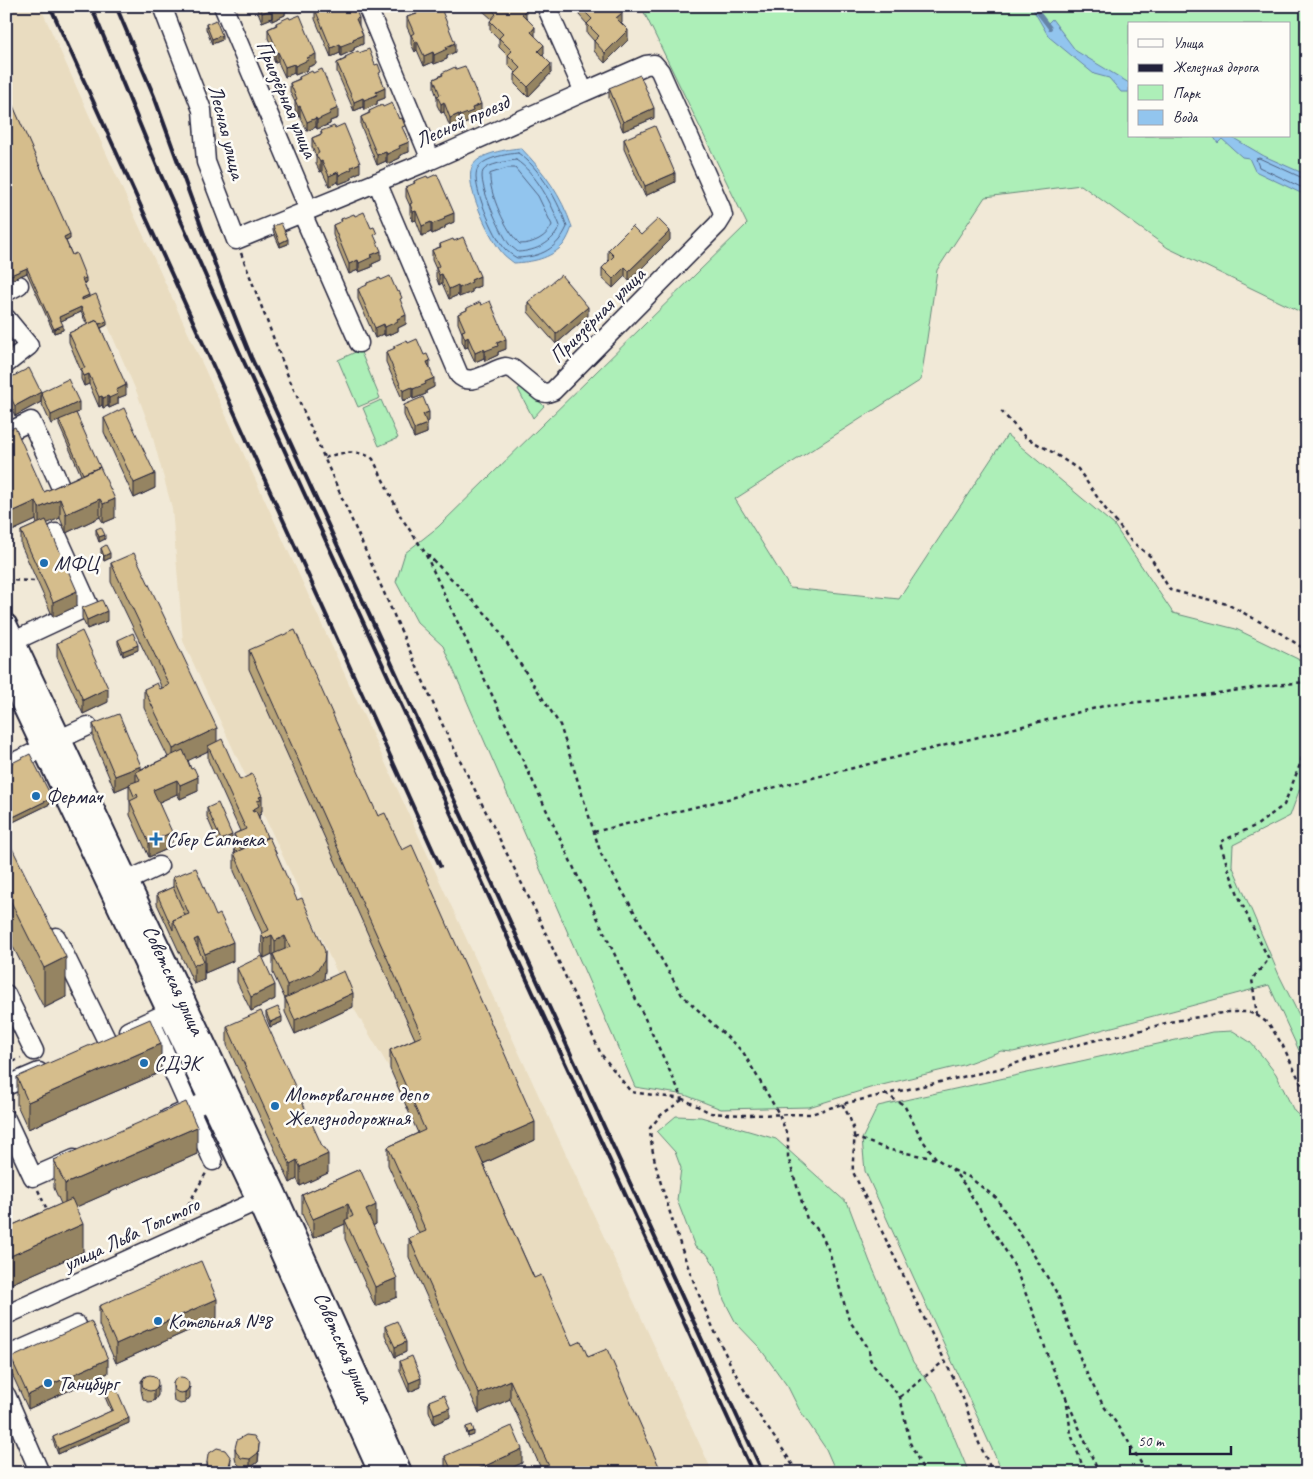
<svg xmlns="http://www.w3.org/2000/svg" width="1313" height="1479" font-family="Caveat,sans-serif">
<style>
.built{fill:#e9dcc0}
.green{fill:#adefb8;stroke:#68887a;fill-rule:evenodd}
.water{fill:#92c5ee;stroke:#6584a6}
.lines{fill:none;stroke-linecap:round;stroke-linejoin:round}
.shore{stroke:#4f6383;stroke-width:1}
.stream{stroke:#6584a6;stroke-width:4}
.minor-casing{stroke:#22223b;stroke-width:21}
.major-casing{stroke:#22223b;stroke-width:25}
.path{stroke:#22223b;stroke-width:2.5;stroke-dasharray:4 4;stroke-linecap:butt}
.minor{stroke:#fdfcf7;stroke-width:18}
.major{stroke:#fdfcf7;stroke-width:21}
.rail{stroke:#22223b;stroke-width:4}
.wall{fill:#b7a378;stroke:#22223b}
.shaded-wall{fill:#958462;stroke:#22223b}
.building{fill:#d5bd8c;stroke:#22223b}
.poi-dot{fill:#1f6fb2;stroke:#fdfcf7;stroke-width:2}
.labels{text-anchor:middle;stroke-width:5;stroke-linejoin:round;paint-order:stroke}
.street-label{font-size:21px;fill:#22223b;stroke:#fdfcf7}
.poi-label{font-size:21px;fill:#22223b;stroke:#fdfcf7;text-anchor:start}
</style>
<rect width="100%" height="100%" fill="#f1e9d7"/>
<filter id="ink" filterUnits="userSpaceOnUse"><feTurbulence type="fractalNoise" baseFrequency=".02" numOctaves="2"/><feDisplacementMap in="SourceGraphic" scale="10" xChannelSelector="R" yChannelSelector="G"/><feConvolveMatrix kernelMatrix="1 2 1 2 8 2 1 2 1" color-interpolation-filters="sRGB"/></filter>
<g filter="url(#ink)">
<path class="built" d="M6,6H40L135,217L412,821L713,1473H543L510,1399L479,1413L409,1257L426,1250L388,1165L425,1148L390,1069L353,1007L183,641L172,508L151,431L137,393L108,326L90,333L81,312L60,322L63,330L54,333L27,273L6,282Z"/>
<path class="green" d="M641,6H1307V315L1168,248L1081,185L985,197L937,270L921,380L735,499L790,588L899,599L1007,435L1114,525L1173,613L1236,629L1304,662L1307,666V769L1290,816L1233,845L1232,865L1279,975L1307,1031V1068L1269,985L1060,1041L1013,1052L1001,1051L963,1065L870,1088L809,1107L721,1109L685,1095L635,1087L443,646L417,622L396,582L405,553L438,527L747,224ZM1129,24H1289V136H1129Z
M360,350L380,398L358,407L338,360Z
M523,386L544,406L533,418L518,389Z
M381,400L398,438L379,446L363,408Z
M1233,1031L1250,1042L1263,1057L1276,1074L1294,1111L1307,1123V1473H1003L865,1171L862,1139L878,1106L1212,1032Z
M676,1116L701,1117L776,1139L848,1204L870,1262L913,1362L936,1393L969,1473H834L833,1465L826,1449L799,1409L788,1387L759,1347L736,1323L724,1300L716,1267L707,1254L695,1247L677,1200L681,1168L675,1152L657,1132Z"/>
<path class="water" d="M1031,6H1033L1047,24L1052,19L1076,51L1129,83V92H1121L1109,78L1094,74L1049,37Z
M1213,136H1230L1264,156L1307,175V196L1255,171L1249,158L1242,157L1222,139L1218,143Z
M521,148C545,173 561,195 572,227C570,233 567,240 563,245C550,259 532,262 514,263C509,259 503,255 500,250C489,235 464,185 472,167C478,153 508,149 521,148Z"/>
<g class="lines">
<path class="shore" d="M518,153C539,166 560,204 567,227C557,249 541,257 517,258C513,256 508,252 505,249C494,236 471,185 477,170C481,158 507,154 518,153Z
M516,160C536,173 552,204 560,226C553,243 536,251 518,252C515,249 511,247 509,244C501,233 477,183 483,171C487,164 509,161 516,160Z
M508,168H515L538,196L552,225C547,237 533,244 520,244C507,233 488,192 490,174Z
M1307,180L1259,158L1256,159L1259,167L1307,190"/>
<path class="stream" d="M1033,6L1050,28"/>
<defs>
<path id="minor" d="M162,6L202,110L206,162L236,240L431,160L584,92L546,6
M223,6L309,210
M367,6L431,160
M377,182L459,375C471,388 492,369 506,367L513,369L541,392L547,393L553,391L718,224L723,216L721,208L660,71L654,64L646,65L584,92
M302,213L359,343
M6,292L19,285
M6,318L29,346L6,364
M6,433L31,421L62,490
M14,641L89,606L56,533
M60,739L88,726
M6,766L44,748
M127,881L159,866
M56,937L107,1041
M6,994L34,1051
M151,1022L213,1161
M128,1031L169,1012
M6,1086L39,1072
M6,1119L33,1177L74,1159
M167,1119L210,1100
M6,1315L270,1195
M6,1356L77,1325
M6,1395L40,1473"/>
<path id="major" d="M6,625L275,1193L401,1473
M6,669L258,1201L380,1473"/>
</defs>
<use href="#minor" class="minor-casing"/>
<use href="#major" class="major-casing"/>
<path class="path" d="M241,253L288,376L444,728L535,910L601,1054L631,1092L683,1099
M1001,411L1025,437L1052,452L1078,469L1104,507L1131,541L1150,556L1170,590L1227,604L1277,631L1303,648L1307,658
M325,458C339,452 360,449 373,459L401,517L424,551L683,1099L711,1113L742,1115L811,1114L842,1104L998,1069L1051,1052L1100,1039L1128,1034L1169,1022L1228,1012H1248L1258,1016L1269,1024L1283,1046L1307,1096
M427,554L491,619L560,725L601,854L682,995L743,1052L779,1114L788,1137V1157L807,1219L820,1232L829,1251L849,1320L869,1349L870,1359L873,1365L900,1397L910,1443L925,1473
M6,580L37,581
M594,832L1108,705L1191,697L1273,685L1307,682
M1257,1016L1252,979L1269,959C1248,920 1232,884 1220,842L1257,825L1284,805L1301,762L1307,730
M6,1065L21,1058
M885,1094L904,1105L923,1141L936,1158
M682,1100L661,1115L650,1128C651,1154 660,1181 668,1206C688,1274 716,1341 751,1402C765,1427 784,1448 797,1473
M842,1104C848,1114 853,1123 854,1135C855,1146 852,1160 853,1172L963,1398L978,1441L993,1473
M854,1137L890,1150L937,1159L952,1169L964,1184L1012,1261L1036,1318L1048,1357L1099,1473
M953,1170L969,1177L996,1198L1029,1247L1058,1295L1083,1366L1103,1405L1122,1431L1144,1468L1149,1473
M38,1190L48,1212
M184,1219L182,1216L206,1173
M900,1397L944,1361
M1066,1397L1071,1434L1085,1473"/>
<use href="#minor" class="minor"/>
<use href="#major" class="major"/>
<path class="rail" d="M50,6L440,866
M91,6L159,171L239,351L753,1473
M116,6L154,96L225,292L251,357L763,1473"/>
</g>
<path class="wall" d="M252,6H293V9L285,12V15L272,21V18L262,22L256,7L253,8Z
M483,6H522L526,18L544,54L543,55L551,73L528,97L515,84V74L516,73L508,65V56L499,47V39L490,30V21L492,19L483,11Z
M579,6H614L628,40L605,63L594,51V41L587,33V24L579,15Z
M315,9L359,26L363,44L354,48V50L341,56L340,53L331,57L315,19Z
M416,11L455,52L447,56V59L434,64L433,62L424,66L417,50L415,52L411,44V36L407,27V17L416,14Z
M276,23L316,64L308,67V70L295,75L294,73L285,77L278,62L275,63L272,55V47L268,38V29L276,25Z
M206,24L222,40L212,44L206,29Z
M359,53L381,79L385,98L377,101V104L364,110L363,107L354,111L337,72V63L345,59V57Z
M442,73L481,114L473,117V120L460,126L459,123L450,127L444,112L441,113L437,105V97L434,88V79L442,75Z
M299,77L338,118L330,121V124L317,129L316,127L307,131L300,116L298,117L295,109V102L290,92V83L299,79Z
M609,88L654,118L623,131L609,98Z
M6,90L70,239L66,241L72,255L86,282L84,283L89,297L107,325L101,328L126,395L118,398V404L109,408L108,406L103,408L102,405L99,407L89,384L84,386L81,379V371L69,342V333L87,325L81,312L61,321L63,330L54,333L27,273L6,282Z
M383,107L405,133L409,152L400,155V158L387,164L386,161L377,165L361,126V117L369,113V111Z
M321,131L360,172L352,176V179L339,184L338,182L329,186L322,171L320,172L316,164V156L312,147V138L321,134Z
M624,139L675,182L645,196L624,149Z
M414,181L454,222L445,226V228L432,234L431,232L422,236L416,220L413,221L410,214V206L406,197V187L414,184Z
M355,216L377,242L381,260L372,264V267L359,272L358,270L349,274L333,235V225L341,222V219Z
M273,226L288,244L280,247L273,231Z
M641,235L670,240L629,281L625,276L613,288L602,278V268L609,261L608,260V250Z
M440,244L480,286L472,289V292L459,297L458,295L449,299L442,283L439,285L436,277V269L432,260V250L440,247Z
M381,280L402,306L406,324L398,328V331L385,336L384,334L375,338L358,299V289L367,286V283Z
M528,302L588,316L556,344L528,312Z
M467,308L506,349L498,352V355L485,361L484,358L475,362L468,347L465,348L462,341V333L458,323V314L467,310Z
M408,343L424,355L430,369L434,387L426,391V394L413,399L412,397L403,401L386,362V352L394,349V346Z
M6,380L41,402L15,416L6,397Z
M41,392L79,412L76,413L115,518L103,523L100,517L66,533L60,518L47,523L77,606L53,617L21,545V531L37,524L36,520L12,531L6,517V431L44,492L81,475L59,425V421L51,424L41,402Z
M404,405L429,421L426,422L427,433L414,438L404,415Z
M104,418L155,488L134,498L104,432Z
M96,529L105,539L99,542L96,534Z
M101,548L110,558L104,561L101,553Z
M111,563L217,742L240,780L262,811H261V814L259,815V819L325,970L323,981L353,1007L295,1034L285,1012V999L273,973V956L272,954L264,958L261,952L262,933L234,871V853L235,852L234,849V834L240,831L208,760V751L188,760L198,791L180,799L177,794L159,802L172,847L149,857L130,815V801L129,799V785L115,791L93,739V724L141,769L168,757L144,708V689H160L162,688L111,582Z
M82,608L107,621L87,629L82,618Z
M118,640L138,650L123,656L118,644Z
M57,643L108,702L83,714L57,657Z
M249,650L378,816L535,1140L483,1164L534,1278L572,1345L588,1357L662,1473H543L510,1399L479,1413L409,1257V1238L419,1234L388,1165V1147L418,1133L390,1069V1050L415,1039L249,669Z
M6,766L52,803L11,823L6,814Z
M207,808L232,844L221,849L207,817Z
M6,836L66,997L44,1008L6,933Z
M173,877L233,961L205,973L204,969V980L194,984L157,904V894L173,887Z
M237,968L275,999L251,1011L237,982Z
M266,1012L282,1022L270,1027L266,1017Z
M227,1026L328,1173L300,1186L297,1179L290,1183L227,1045Z
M161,1072L28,1129L17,1105V1077Z
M197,1154L76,1207L83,1252L6,1286V1228L61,1204L54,1188V1160Z
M360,1169L376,1224L373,1226L397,1297L375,1306L345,1239V1224L313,1238L302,1214V1195Z
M99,1306L217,1318L116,1363L99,1325Z
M385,1326L406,1352L395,1357L385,1335Z
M11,1358L108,1373L28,1409L11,1372Z
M400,1361L421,1387L409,1392L400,1371Z
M145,1376L158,1395L154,1401L148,1402L143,1399L141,1390V1381Z
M173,1383L190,1397L185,1403L180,1404L174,1401L173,1392Z
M105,1392L129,1423L58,1454L53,1441V1437L111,1411L105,1397Z
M429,1401L450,1417L434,1424L429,1411Z
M466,1427L474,1435L468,1437L466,1431Z
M235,1448L259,1454L258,1462L250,1468L241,1467L236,1462L235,1458Z
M445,1456L522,1463L501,1473H446L445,1470Z
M207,1462L231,1467L230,1473H207Z"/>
<path class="shaded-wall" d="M284,6H293V9L285,12V15L272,21V11Z
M272,9V18L262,22V13Z
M526,10V20L522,14Z
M622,13V23L616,28V18Z
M359,18V28L356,19Z
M535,27V37L531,32Z
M628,30V40L605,63V53Z
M222,35V40L212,44V39Z
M363,35V44L354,48V50L341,56V46L353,39Z
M417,41V50L415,52V42Z
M455,43V52L447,56V59L434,64V55L446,47Z
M340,44V53L331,57V48Z
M544,45V54L538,60V51Z
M278,52V62L275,63V53Z
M433,52V62L424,66V56Z
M316,54V64L308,67V70L295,75V66L307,58Z
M294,64V73L285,77V67Z
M551,64V73L528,97V87Z
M385,88V98L377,101V104L364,110V100L376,92Z
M363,98V107L354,111V102Z
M444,102V112L441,113V104Z
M481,104V114L473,117V120L460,126V116L472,108Z
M300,106V116L298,117V107Z
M338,108V118L330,121V124L317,129V120L329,112Z
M654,108V118L623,131V122Z
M459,114V123L450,127V118Z
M316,118V127L307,131V122Z
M409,142V152L400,155V158L387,164V154L399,146Z
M386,152V161L377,165V155Z
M322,161V171L320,172V162Z
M360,163V172L352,176V179L339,184V175L351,167Z
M338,172V182L329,186V176Z
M675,173V182L645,196V186Z
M416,211V220L413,221V212Z
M454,213V222L445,226V228L432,234V224L444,217Z
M431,222V232L422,236V226Z
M670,231V240L629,281V271Z
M70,234V239L64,242V237Z
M288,239V244L280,247V243Z
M381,251V260L372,264V267L359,272V263L371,255Z
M358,260V270L349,274V264Z
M625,267V276L613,288V279Z
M27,268V273L6,282V277Z
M442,274V283L439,285V275Z
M480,276V286L472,289V292L459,297V288L471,280Z
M86,278V282L82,284V279Z
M458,285V295L449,299V289Z
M89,295V300L82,303V298Z
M81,307V312L59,322V317Z
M588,307V316L556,344V334Z
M406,315V324L398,328V331L385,336V327L397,319Z
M107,321V325L90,333V328Z
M384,324V334L375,338V328Z
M63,325V330L54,333V329Z
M468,337V347L465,348V339Z
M506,339V349L498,352V355L485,361V351L497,343Z
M11,342V351L6,355V346Z
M484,349V358L475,362V353Z
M430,361V371L427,362Z
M89,374V384L84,386V376Z
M434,378V387L426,391V394L413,399V389L425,382Z
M126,385V395L118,398V404L109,408V398L116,390Z
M412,387V397L403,401V391Z
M41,392V402L15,416V406Z
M102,396V405L99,407V397Z
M108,396V406L103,408V398Z
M79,402V412L51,424V415Z
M429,412V421L423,424V414Z
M427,424V433L414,438V429Z
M155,474V488L134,498V483Z
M60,499V518L39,527V508Z
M100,499V517L66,533V514Z
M115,499V518L103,523V504Z
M36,501V520L12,531V512Z
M105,535V539L99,542V537Z
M110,553V558L104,561V556Z
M77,591V606L53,617V602Z
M107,611V621L87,629V620Z
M138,645V650L123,656V651Z
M108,688V702L83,714V700Z
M217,728V747L208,746V751L173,768V749Z
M141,766V780L136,772V782L115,791V776Z
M198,777V791L180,799V785Z
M177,780V794L153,805V790Z
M262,796V811H261V814L259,815V821L252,824V810L259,797Z
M52,798V803L11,823V818Z
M172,832V847L149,857V843Z
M232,835V844L221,849V840Z
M272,935V954L264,958V939Z
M285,936V955L275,960V941Z
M198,938V957L194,940Z
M233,942V961L205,973V954Z
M325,951V970L324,980L318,988L312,992L287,1004V985Z
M66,957V997L44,1008V968Z
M204,961V980L194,984V965Z
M275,985V999L251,1011V997Z
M353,993V1007L295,1034V1020Z
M282,1017V1022L270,1027V1022Z
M161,1044V1072L28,1129V1102Z
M535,1122V1140L476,1167V1148Z
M197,1127V1154L65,1212V1184Z
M328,1154V1173L300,1186V1167Z
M297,1160V1179L290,1183V1164Z
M348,1204V1223L345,1220V1224L313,1238V1219Z
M376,1205V1224L366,1229V1210Z
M83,1224V1252L6,1286V1258Z
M397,1278V1297L375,1306V1287Z
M217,1299V1318L116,1363V1344Z
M406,1342V1352L395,1357V1347Z
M108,1359V1373L28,1409V1395Z
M421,1378V1387L409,1392V1383Z
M510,1380V1399L479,1413V1394Z
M158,1385V1395L154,1401V1391Z
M190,1387V1397L185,1403V1393Z
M450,1408V1417L434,1424V1414Z
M129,1418V1423L58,1454V1449Z
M474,1431V1435L468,1437V1433Z
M259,1444L258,1462L250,1468V1459Z
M522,1449V1463L501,1473H470Z
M231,1458L230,1473H221V1472Z"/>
<path class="building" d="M259,6H284L272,11V9L262,13Z
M322,6H350L353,12L356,10L359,18L356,19L363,35L353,39L354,41L341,46L340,44L331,48L315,9Z
M428,6H429L430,8L434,6H440L455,43L446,47L447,49L434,55L433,52L424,56L417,41L415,42L411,35L414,33L407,17L417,14L416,11Z
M488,6H522L526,10L522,14L535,27L531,32L544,45L538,51L551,64L528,87L515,74L521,68L508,55L512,51L499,38L503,34L490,21L496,14Z
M579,6H614L622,13L616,18L628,30L605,53L594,41L599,36L587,24L592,19Z
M300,15L316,54L307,58L308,60L295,66L294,64L285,67L278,52L275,53L272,46L275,45L268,29L277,25L276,23L289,17L290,19Z
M216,20L222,35L212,39L206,24Z
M369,49L375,65L378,64L381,72L379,73L385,88L376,92L377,95L364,100L363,98L354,102L337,63L346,59L345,57L358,51L359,53Z
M465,66L481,104L472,108L473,111L460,116L459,114L450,118L444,102L441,104L437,96L440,95L434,79L443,75L442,73L455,67L456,69Z
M322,69L338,108L329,112L330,114L317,120L316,118L307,122L300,106L298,107L295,100L297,99L290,83L300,79L299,77L312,71L313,73Z
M640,75L654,108L623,122L609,88Z
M6,90L70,234L64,237L72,255L76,253L86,278L82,279L89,295L82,298V300L96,294L107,321L99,324L97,320L88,324L81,307L59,317L63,325L54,329L27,268L6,277V129H7L6,127Z
M392,103L399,119L402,118L405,126L402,127L409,142L399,146L400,148L387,154L386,152L377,155L361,117L370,113L369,111L382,105L383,107Z
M344,124L360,163L351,167L352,169L339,175L338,172L329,176L322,161L320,162L316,155L319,153L312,138L322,134L321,131L334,126L335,128Z
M655,126L675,173L645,186L624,139Z
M437,174L454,213L444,217L445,219L432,224L431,222L422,226L416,211L413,212L410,204L412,203L406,187L415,183L414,181L427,176L428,178Z
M364,212L371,228L374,227L377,234L374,235L381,251L371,255L372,257L359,263L358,260L349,264L333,225L342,221L341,219L354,214L355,216Z
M658,219L670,231L629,271L625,267L613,279L602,268L614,256L608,250L632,226L641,235Z
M281,223L288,239L280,243L273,226Z
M463,237L480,276L471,280L472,282L459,288L458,285L449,289L442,274L439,275L436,268L439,266L432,250L441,247L440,244L453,239L454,241Z
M561,275L588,307L556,334L528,302Z
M390,276L397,292L399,291L402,298L400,299L406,315L397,319L398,321L385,327L384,324L375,328L358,289L367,285V283L380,278L381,280Z
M490,301L506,339L497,343L498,346L485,351L484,349L475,353L468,337L465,339L462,331L465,330L458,314L467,310V308L480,302L481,305Z
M97,320L126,385L116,390L118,394L109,398L108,396L103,398L102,396L99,397L89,374L84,376L81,369L85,368L69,333Z
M6,337L11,342L6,346Z
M417,339L424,355L427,354L430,361L427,362L434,378L425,382L426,384L413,389L412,387L403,391L386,352L395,348L394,346L407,340L408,343Z
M29,368L41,392L15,406L6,388V380Z
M68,379L79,402L51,415L41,392Z
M423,397L429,412L423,414L427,424L414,429L404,405Z
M124,408L155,474L134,483L104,418Z
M76,413L100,467L83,474L59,420Z
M15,427L44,492L100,467L115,499L103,504L100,499L66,514L60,499L39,508L36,501L12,512L6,498V431Z
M46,520L77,591L53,602L21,531Z
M101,527L105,535L99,537L96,529Z
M106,545L110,553L104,556L101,548Z
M134,553L217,728L173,749L144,689L157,683L160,689L169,685L111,563Z
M102,600L107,611L87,620L82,608Z
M295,630L378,816L385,813L402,850L412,845L535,1122L476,1148L534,1278L541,1275L572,1345L581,1341L588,1357L607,1349L662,1473H552L510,1380L479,1394L409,1238L426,1231L388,1147L425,1130L390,1050L422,1036L249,650Z
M82,631L108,688L83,700L57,643Z
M133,633L138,645L123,651L118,640Z
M119,714L141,766L115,776L93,724Z
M222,739L240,780L252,774L262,796L259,797L261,800L257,801L259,806L252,810L253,812L256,811L267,837L241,849L234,834L246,829L208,746Z
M183,750L191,769L194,768L198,777L180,785L177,780L153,790L172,832L149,843L130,801L138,797L137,794L134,796L129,784L140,780L136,772Z
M30,754L52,798L11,818L6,809V766Z
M218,803L232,835L221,840L207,808Z
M6,836L66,957L44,968L6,892Z
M269,837L297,900L302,898L325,951L324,961L318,969L312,974L287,985L273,954L290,947L285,936L275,941L272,935L264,939L261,934L269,930L234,853Z
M196,868L216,916L220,914L233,942L205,954L198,938L194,940L204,961L194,965L173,920L189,914L173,877Z
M173,887L185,915L173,920V930L157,894Z
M262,956L275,985L251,997L237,968Z
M344,971L353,993L295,1020L285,998Z
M278,1007L282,1017L270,1022L266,1012Z
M261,1011L323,1148H324L328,1154L300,1167L297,1160L290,1164L227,1026Z
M150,1019L161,1044L28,1102L17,1077Z
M186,1102L197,1127L65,1184L54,1160Z
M360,1169L376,1205L366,1210L397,1278L375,1287L345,1220L353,1216L348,1204L313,1219L302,1195Z
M72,1199L83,1224L6,1258V1228Z
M201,1261L217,1299L116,1344L99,1306Z
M91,1321L108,1359L28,1395L11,1358Z
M397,1321L406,1342L395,1347L385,1326Z
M412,1356L421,1378L409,1383L400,1361Z
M142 1383a8 8 0 1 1 16 0a8 8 0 1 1-16 0Z
M173 1385a8 8 0 1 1 16 0a8 8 0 1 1-16 0Z
M116,1388L129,1418L58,1449L53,1437L113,1410L105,1392Z
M444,1395L450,1408L434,1414L429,1401Z
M472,1425L474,1431L468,1433L466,1427Z
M512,1426L522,1449L470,1473H453L445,1456Z
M246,1435L254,1436L259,1444L258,1453L250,1459L241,1458L236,1452L235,1448L237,1440Z
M217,1448L225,1450L231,1458L229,1466L221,1472L213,1471L208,1466L207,1462L208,1454Z
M343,1469L345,1473H335Z"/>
</g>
<g class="poi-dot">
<circle cx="44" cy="563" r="5"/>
<circle cx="36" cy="796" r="5"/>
<path d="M153.5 831.5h5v5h5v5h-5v5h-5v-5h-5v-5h5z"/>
<circle cx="144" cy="1063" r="5"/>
<circle cx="275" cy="1106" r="5"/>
<circle cx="158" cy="1321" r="5"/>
<circle cx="48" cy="1383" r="5"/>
</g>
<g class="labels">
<g class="street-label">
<text transform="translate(287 99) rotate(67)" y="7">Приозёрная улица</text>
<text transform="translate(462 121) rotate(-24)" y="7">Лесной проезд</text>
<text transform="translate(227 132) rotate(76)" y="7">Лесная улица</text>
<text transform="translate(597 315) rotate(-45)" y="7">Приозёрная улица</text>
<text transform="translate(174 980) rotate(65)" y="7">Советская улица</text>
<text transform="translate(131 1234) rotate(-25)" y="7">улица Льва Толстого</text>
<text transform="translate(344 1347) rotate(66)" y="7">Советская улица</text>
</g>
<g class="poi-label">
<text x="54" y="570">МФЦ</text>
<text x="46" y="803">Фермач</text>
<text x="166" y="846">Сбер Еаптека</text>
<text x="154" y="1070">СДЭК</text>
<text x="285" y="1101">Моторвагонное депо<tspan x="285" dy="24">Железнодорожная</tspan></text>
<text x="168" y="1328">Котельная №8</text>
<text x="58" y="1390">Танцбург</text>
</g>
</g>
<rect width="1313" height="1479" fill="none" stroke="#fdfcf7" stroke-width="25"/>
<rect x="12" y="12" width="1288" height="1454" fill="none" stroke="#22223b" stroke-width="2" filter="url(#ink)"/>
<rect x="1128" y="22" width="162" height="115" fill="#fdfcf7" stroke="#a5a5ac"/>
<rect x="1138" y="39" width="25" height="8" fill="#fdfcf7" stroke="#a5a5ac"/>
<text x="1173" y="48" font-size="15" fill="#22223b">Улица</text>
<rect x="1138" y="64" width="25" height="8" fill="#22223b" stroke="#a5a5ac"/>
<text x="1173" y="72" font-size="15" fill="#22223b">Железная дорога</text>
<rect x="1138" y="85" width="25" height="15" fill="#adefb8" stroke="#a5a5ac"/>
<text x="1173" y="98" font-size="15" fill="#22223b">Парк</text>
<rect x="1138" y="110" width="25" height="15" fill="#92c5ee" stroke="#a5a5ac"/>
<text x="1173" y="122" font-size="15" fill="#22223b">Вода</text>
<path d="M1130 1446v8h101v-8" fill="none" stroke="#22223b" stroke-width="2.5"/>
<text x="1138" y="1446" font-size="15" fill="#22223b" stroke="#fdfcf7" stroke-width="4" paint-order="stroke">50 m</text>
</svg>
